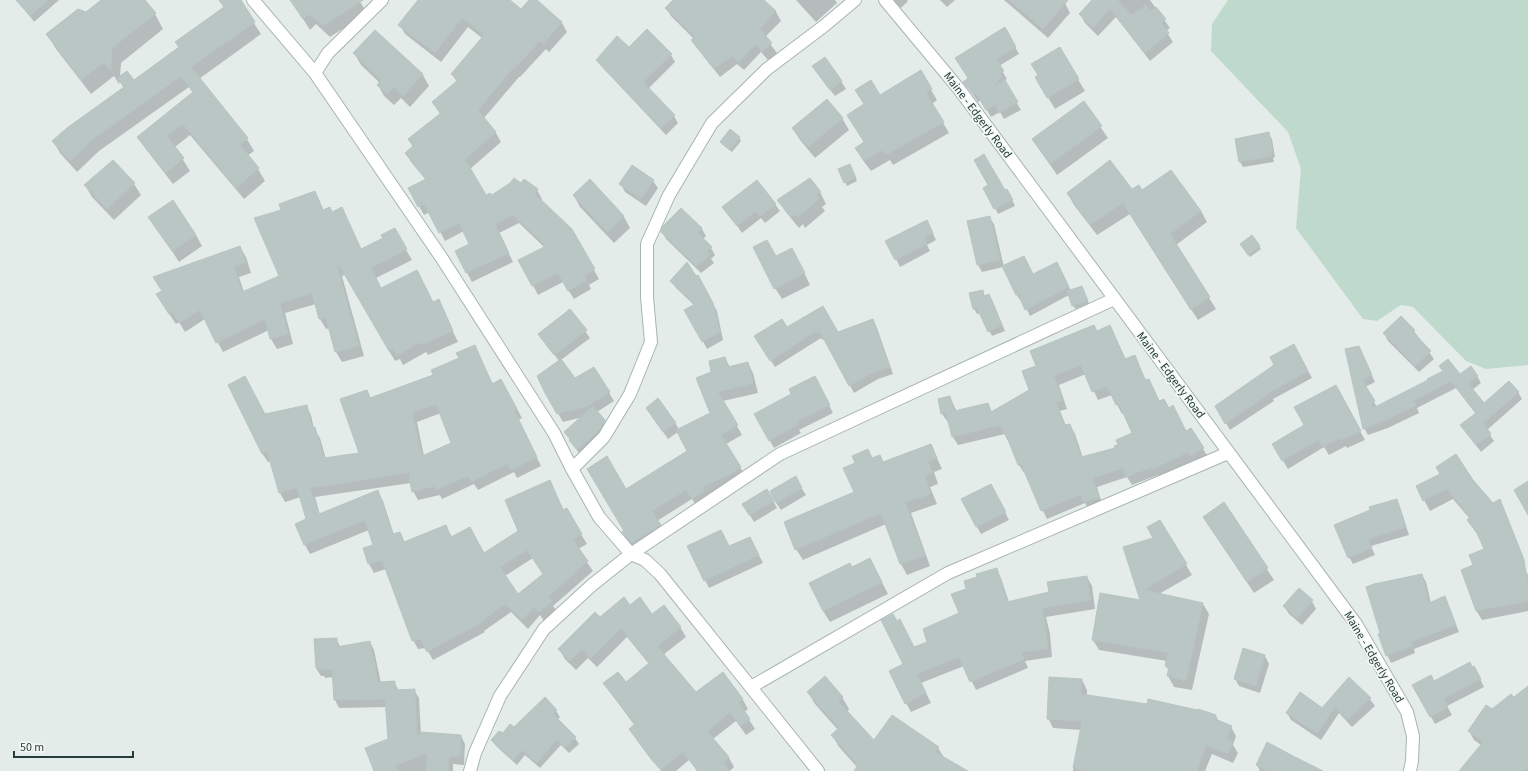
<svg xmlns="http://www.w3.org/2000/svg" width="1528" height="771" font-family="'Source Sans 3',sans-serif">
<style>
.green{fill:#bfdacd}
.shadow{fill:#0003;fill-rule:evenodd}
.building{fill:#bac6c4;stroke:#b7c5c2;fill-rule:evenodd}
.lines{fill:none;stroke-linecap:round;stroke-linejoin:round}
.street-casing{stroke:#a7b4b2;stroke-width:14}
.street{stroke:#fff;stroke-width:12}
.labels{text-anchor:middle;stroke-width:3.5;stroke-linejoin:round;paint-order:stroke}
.street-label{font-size:12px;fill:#253c3a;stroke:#f4f9f7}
</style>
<rect width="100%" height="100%" fill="#e4ecea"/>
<path class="green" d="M1228,0H1528V365L1486,369L1466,361L1413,307L1401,305L1377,321L1363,319L1296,228L1301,169L1288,132L1211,51L1212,24Z"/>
<path class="shadow" d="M25,0H59L34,22L21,4Z
M102,0H143L155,14L163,29L121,63L120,77L134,82L179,48L176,42L225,8L230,0H239L261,34L199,79L247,139L254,151L247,156L258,169L265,181L244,199L190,135L175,147L190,171L173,184L145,148L138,137L193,93L189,87L99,151L77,172L60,153L53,141L124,89L120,81L119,84L114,76L91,94L56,49L47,34L89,15Z
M291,0H359L367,13L330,37L316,24L310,30Z
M419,0H508L521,11L530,0H536L562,23L567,32L549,52L546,49L520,77H519L484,118L496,133L501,142L470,169L486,196H491L521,184L537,190L542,199L541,201L572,230L599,279L589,285L591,289L574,299L563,282L538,295L520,261L545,248L519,223L499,233L513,262L472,282L456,252L470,245L464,231L445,241L430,212L424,215L419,206L426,180L411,162L406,153L414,147L409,139L440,114L433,103L457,82L452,74L482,38L468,27L441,62L405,34L400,25Z
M674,0H763L776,12L781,21L765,37L777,53L768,60L761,52L744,70L737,64L720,77L698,49L693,40L694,39L671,16L666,8Z
M796,0H835L837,3L816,22Z
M893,0H907L908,1L901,8Z
M940,0H955L947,7Z
M1004,0H1061L1065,3L1070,13L1048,38Z
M1093,0H1150L1170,28L1166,31L1173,42L1150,61L1116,17L1098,36L1085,23L1080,14Z
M1004,28L1019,54L999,66L1007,79L1004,81L1021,110L1004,119L1000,112L991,117L981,100L978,102L964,82L969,78Z
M375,31L423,75L429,86L410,107L401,98L394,105L384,96L378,85L380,83L361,65L354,53Z
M629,48L671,55L675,62L648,89L674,116L678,123L666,135L602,67L597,60Z
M1059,48L1085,91L1055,109L1036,78Z
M920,71L937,100L932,104L949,133L893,165L890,160L871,171L862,159L865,142V105Z
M818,74L841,81L846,89L835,96Z
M1084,103L1108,138L1057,175L1033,140Z
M842,118L849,130L815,158L800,140L793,129Z
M1268,133L1272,139L1275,157L1273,158L1274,162L1243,167L1240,162Z
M739,137L741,141L732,152L723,145L721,142Z
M113,162L134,184L141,195L114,220L92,197L85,185Z
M851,168L857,181L847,186L839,170Z
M590,181L624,217L630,228L614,243L580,207L574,196Z
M653,181L658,188L646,206L625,192L621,184Z
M985,188L1004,191L1010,195L1015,206L998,214Z
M1132,190L1142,192L1201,211L1207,222L1176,245L1216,309L1198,320L1130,214L1097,235L1074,205L1068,194Z
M315,192L324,211L332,213L342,208L361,250L385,238L394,229L412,260L376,278L381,289L433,303L438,300L458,342L428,355L426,352L403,365L400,359L395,361L345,275L342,276L364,356L342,362L336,352L329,328L326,329L320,319L316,304L285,313L293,344L277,349L271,339L269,330L223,352L205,319L185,332L179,322L176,324L163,305L240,247L246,257L251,273L239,277L244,292L281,276L282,210Z
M820,192L826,204L822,207L825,211L805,228L803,224L799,228L785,211L779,200Z
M775,204L780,211L765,223L761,218L742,233L724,207Z
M681,209L702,229L706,236L703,239L711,248L715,255L711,259L714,263L701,273L666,239L662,232Z
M150,217L196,235L202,246L179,262Z
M989,217L994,224L1004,267L1033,276L1060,270L1071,291L1082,287L1089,304L1075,309L1069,295L1030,316L1022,300H1020L1016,294L1003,267L982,272L978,265Z
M931,229L936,240L927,245L930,251L900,267L896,259Z
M1259,246L1261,249L1250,257L1243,247Z
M776,257L798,260L810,285L782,299L775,288Z
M697,276L717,311L723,340L707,349L686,310L694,305L676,288L671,281Z
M982,291L985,296L989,295L992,300L1005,331L992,336L981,313L977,314L974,309Z
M823,308L837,333L873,321L877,328L893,374L878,379L854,393L825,339L822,340L821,338L775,367L760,344Z
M570,310L590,338L561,360L575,380L594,368L614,401L597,412L608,426L580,455L566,432L583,417L563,422L546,393L559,361L544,341Z
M1110,326L1126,360L1135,356L1146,381L1149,380L1160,402L1169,409L1186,433L1191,429L1208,457L1196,464L1194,460L1159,477L1158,475L1132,485L1127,477L1097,487L1103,507L1089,510L1085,503L1047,519L1025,473H1024L1019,465L1005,434L958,445L953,437L950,425L942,414L950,397L957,412L988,404L992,412L1030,391L1037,366L1097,332ZM1086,374L1098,400L1112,395L1122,414L1124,412L1133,434L1116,448L1083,458L1075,434L1070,425L1066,426L1060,411L1067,409L1059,385Z
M1414,331L1434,359L1419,372L1388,341L1384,333Z
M1294,345L1312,378L1273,399L1274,401L1230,430L1216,406L1276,365Z
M475,347L493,384L506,389L522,418L518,420L541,466L517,478L514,472L478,490L474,484L442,499L440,495L418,500L413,491L411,483L315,497L320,515L378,492L383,501L394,535L399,533L405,543L446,527L452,537L484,554L519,532L550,481L564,511L566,510L587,544L578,549L593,571L553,606L557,611L544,621L540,615L528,629L511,612L484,631L485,632L433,660L426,648L418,649L413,640L386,569L374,573L369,564L374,545L369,530L310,554L305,545L307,520L301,497L285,502L280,493L271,461L268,462L262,453L265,415L306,406L311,415L314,429L320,438L326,459L360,454L367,391L371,399L434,375L460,359ZM441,413L453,443L424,456L417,422ZM533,558L544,575L518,595L505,576Z
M1346,350L1362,354L1375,382L1365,387L1377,407L1460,376H1477L1481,383L1472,390L1484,404L1518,392L1522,399L1487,430L1494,441L1481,452L1466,432L1476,414L1456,388L1417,408L1419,413L1388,428L1368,435L1364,428Z
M725,358L730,367L748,363L753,373L758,393L723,401L742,435L726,444L746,477L698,508L692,499L657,521L665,535L637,552L629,542L623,533L625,531L626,490L688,451L678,432L668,439L647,408L675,423L679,429L711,413L712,372Z
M819,385L833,413L799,430L801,433L774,448L755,414Z
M1335,386L1365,440L1347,448L1346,446L1329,455L1324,447L1288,469L1273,444L1306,426Z
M931,445L942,469L934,472L938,484L930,487L937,504L911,513L930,566L907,575L901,564L886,524L803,560L796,549L855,493L856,464L868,450L873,459L880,456L884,463Z
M795,478L806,495L781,510L776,503Z
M1472,480L1493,505L1499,500L1505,511L1525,561L1492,580L1524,569L1528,575V611L1482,620L1476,610L1477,577L1485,550L1481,539L1468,521L1470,519L1453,499L1430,511L1417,487Z
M767,490L777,508L754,522L743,504Z
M995,493L1009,520L981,534L977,527Z
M1396,500L1400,507L1409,535L1371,546L1375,555L1353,564L1349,557Z
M1224,504L1274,580L1254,593L1211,528Z
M750,538L763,563L709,588L705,580L729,547Z
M1155,539L1186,565L1192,575L1159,594L1203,604L1209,614L1192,690L1174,687L1168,676L1169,671L1166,666L1167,661L1099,650L1093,640L1142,602L1124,548Z
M870,559L888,594L830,622L823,611L852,568Z
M996,569L1001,578L1009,602L1050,592L1087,577L1092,586L1095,609L1046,617L1050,634L1052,657L1025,661L1028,668L976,690L964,666L921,683L931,703L911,712L906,703L905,665L914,648L929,642L961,614L967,589L978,578Z
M1422,575L1426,582L1431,603L1445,598L1459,632L1414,649L1415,653L1391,663L1387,655Z
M1299,590L1312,601L1316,609L1302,625L1289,614L1284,606Z
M630,606L680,627L686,637L663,655L696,693L723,674L743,700L748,709L744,712L755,729L746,735L736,721L713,739L729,758L734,767L730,771H697L689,760L676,771H661L636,738L635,726L610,692L604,683H626L649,664L627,637L597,667L588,658L576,670L565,659L559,649L600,618Z
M336,639L341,648L370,642L374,650L381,683L394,682L399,691L414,690L419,698L421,735L461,736L465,744L464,765L453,764V771H375L389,740L387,707L339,708L335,700L334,677L325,678L324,676H321L316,668Z
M1265,656L1269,664L1260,693L1239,686L1235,679Z
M1472,668L1478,674L1484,687L1447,706L1452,715L1435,724L1413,685L1434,682Z
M1349,678L1370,699L1375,706L1352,727L1339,713L1321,740L1291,720L1287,713L1320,708L1322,710Z
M1082,680L1087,690V695L1198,712V710L1216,716L1219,722L1231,727L1236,736L1233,745L1238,753L1233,763L1212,754L1205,771H1073L1081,730L1053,728L1048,718Z
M1528,687V771H1460L1481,745L1474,740L1469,731L1492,711L1514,699Z
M808,692L842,697L849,709L847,712L874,742L938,748L945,759L966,771H855L857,767L839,747L832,735L838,730L815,704Z
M545,698L556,711L560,717L557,720L575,738L579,744L569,753L561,745L540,768L525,755L517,765L496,746L492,740L514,728Z
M1257,765L1315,771H1260Z"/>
<path class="building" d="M16,0H48L30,16Z
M101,0H145L156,13L112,48L111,71L104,62L81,80L46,34L78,9L86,12Z
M219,0H241L255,22L191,67L248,138L240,145L259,168L236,188L183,124L167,136L184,158L166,173L137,137L193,92L181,76L92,140L70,161L52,141L67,128L124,87L117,78L127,71L134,80L179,47L175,42L224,7Z
M290,0H363L323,26L309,14L303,19Z
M418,0H510L521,9L529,0H537L562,22L543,44L540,41L514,69L513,68L478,110L496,132L465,159L486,195L490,193L492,195L510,183L514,178L521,183L524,179L538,189L535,194L572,229L595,269L585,275L587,280L568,291L558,273L532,286L518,260L546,246L513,215L495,224L509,253L466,273L455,251L469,244L459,223L439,233L424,204L418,207L408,188L426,179L405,153L413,146L408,139L441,113L432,102L458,80L451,74L484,35L462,18L435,53L398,25Z
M673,0H764L776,11L760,29L772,43L762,52L756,44L738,62L732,56L714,69L691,40L695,37L665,8Z
M1009,0H1068L1043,29Z
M1092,0H1119L1118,1L1132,15L1146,5L1151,11L1156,7L1166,19L1161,23L1169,33L1145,53L1110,9L1093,28L1079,14Z
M1005,27L1016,47L996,59L1004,71L1000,73L1002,76L993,87L1005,80L1018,102L999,113L995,105L986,110L976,93L974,95L969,89L963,82L968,78L955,58Z
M647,29L672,54L643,82L675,115L661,128L596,60L617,36L629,47Z
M375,30L423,74L403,96L394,87L387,94L377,85L381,80L353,53Z
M1060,47L1079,79L1047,98L1035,77L1038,75L1031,64Z
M825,57L842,81L830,90L812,66Z
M921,70L932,89L926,93L944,122L886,155L883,150L864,161L855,148L864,142L847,115L864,104L855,90L871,80L880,95Z
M827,99L843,118L808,147L792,128Z
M1084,101L1102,126L1050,164L1032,139Z
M730,129L740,137L730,150L720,142Z
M1269,132L1273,151L1271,152V156L1239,162L1235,139Z
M984,154L1005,190L1007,189L1013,200L994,209L983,188L988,185L974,160Z
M113,160L135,183L107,209L84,185Z
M1110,160L1132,189L1139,185L1142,190L1171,170L1201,211L1170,234L1210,297L1191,310L1123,203L1090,225L1067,193Z
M850,164L856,178L844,183L838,169Z
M632,165L654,180L641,199L619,184Z
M810,178L821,192L816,195L819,199L798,217L796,214L791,217L777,200Z
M590,179L624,216L607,232L573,195Z
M757,180L776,204L760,216L756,211L737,226L722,207Z
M315,191L323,210L330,207L332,212L342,207L361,249L383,238L381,235L395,228L407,249L371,268L381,288L417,270L433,302L439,299L453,331L422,345L420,342L397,356L393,349L389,351L339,265L337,266L359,346L335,352L326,318L319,319L312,293L280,303L288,334L270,339L265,319L216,343L200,310L179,323L172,312L169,314L156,294L162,291L153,277L240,246L246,263L234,267L242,292L279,276L254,218L281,210L279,204Z
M173,200L196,235L172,251L148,217Z
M681,208L702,228L698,233L712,247L707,251L710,255L696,266L661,232L663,226Z
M990,216L1000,260L977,265L967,221Z
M927,220L933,233L924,237L927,244L895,260L885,241Z
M1252,235L1260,246L1248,255L1240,244Z
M767,240L776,256L792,248L805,273L774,289L753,247Z
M1024,256L1033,274L1057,262L1069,287L1025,310L1018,294L1016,295L1002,266Z
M687,262L696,276L698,275L713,303L720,332L702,342L684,310L695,304L670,281Z
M1082,286L1088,301L1072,306L1067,291Z
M983,290L984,296L989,294L1002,325L988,332L977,308L973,309L969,293Z
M823,306L838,332L873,319L890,367L874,372L849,386L820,332L817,333L816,331L770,361L754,336L782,319L787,327Z
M570,309L587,330L554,355L538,334Z
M1401,316L1415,330L1413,332L1431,351L1415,366L1383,333Z
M1094,325L1097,331L1110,325L1125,359L1135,355L1145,380L1149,379L1159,401L1164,399L1169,408L1173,405L1186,431L1191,428L1204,448L1190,456L1188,452L1153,469L1152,467L1126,477L1123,468L1093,478L1099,498L1083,502L1081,494L1041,511L1021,464L1018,465L1009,442L1000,425L952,437L946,413L988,403L991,412L1029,390L1022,371L1036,366L1030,351ZM1081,365L1092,392L1107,386L1116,405L1119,404L1132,433L1116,440L1118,445L1114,446L1115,448L1081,457L1070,424L1065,425L1056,402L1063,400L1054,376Z
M1294,344L1308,371L1270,392V393L1225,424L1215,406L1274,365L1270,357Z
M475,345L492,384L501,379L517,409L514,410L537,457L511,470L508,463L471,482L468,476L436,490L435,486L412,492L409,478H410L409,473L310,488L319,514L378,490L393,534L400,532L404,542L446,525L451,537L470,527L484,553L518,531L505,500L550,480L563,510L567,508L582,534L573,540L588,561L548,597L552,602L538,612L534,607L522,620L505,604L480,622L481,623L427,652L420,639L412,641L382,560L368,564L363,548L373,545L365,520L304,545L295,524L306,519L297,488L279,493L267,451L262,454L228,385L245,376L265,414L307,405L312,428L315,427L324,458L359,453L340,399L367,390L370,398L433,375L431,370L459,358L456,353ZM436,404L451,443L422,456L412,413ZM527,550L543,574L518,594L500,567Z
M1359,346L1372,375L1362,380L1375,401L1371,405L1373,408L1428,380L1427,379L1443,371L1439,366L1448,359L1460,374L1471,366L1478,376L1468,383L1484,403L1509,381L1519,392L1483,423L1491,434L1476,445L1460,425L1476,413L1451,381L1413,401L1416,405L1384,421L1363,429L1345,349Z
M725,357L728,367L748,362L753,383L718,392L738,425L721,435L741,467L732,473L703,487L705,490L692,499L686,490L652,511L661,525L631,543L622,532L624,531L587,469L607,456L626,489L687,451L676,430L710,413L696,378L711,372L709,361Z
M561,359L575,378L594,367L610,392L588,406L557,414L545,393L537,376Z
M815,376L830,405L796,422L798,425L769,441L754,414L791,394L789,389Z
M1336,385L1361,431L1341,440L1340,438L1323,447L1318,440L1282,461L1272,444L1304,425L1294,407Z
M950,396L954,411L941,414L938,399Z
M658,398L676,423L663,432L646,408Z
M593,406L605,420L601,428L577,450L569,440L570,439L564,432Z
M931,444L937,458L928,462L933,473L925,476L931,494L905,502L925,556L900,564L881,513L795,550L784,522L854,492L843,468L855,463L852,456L868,449L872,458L880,455L883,462Z
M1456,454L1473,480L1493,503L1500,499L1524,561L1528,584V601L1476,611L1461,570L1473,565L1469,555L1484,549L1477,533L1467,520L1470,517L1447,489L1423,501L1416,486L1440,474L1436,467Z
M796,476L802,488L776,503L770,491Z
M1528,481V515L1514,490Z
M991,484L1006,512L976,527L961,499Z
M767,489L774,501L749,515L742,504Z
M1397,499L1406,527L1368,539L1372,548L1348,558L1334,525L1370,510L1369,507Z
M1224,502L1268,568L1247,582L1203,517Z
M1160,520L1187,564L1144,590L1203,603L1186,681L1167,676L1169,667L1165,666L1168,653L1092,640L1100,593L1140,600L1123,547L1153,538L1147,527Z
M721,530L729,546L750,537L759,555L704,581L687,546Z
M870,558L882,582L823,611L809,583L850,563L852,567Z
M997,568L1007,602L1049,592L1047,582L1087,576L1091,600L1042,608L1045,624L1048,649L1021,652L1024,659L970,682L959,657L917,674L926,693L905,704L889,671L903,664L881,620L893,614L897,621L900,619L914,647L927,642L923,629L959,613L951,594L966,589L964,581L977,577L976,574Z
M1422,574L1429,603L1445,596L1456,625L1411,642L1412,646L1386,656L1378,634L1380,633L1366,587L1374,584Z
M1299,588L1313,600L1297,618L1283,606Z
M624,597L630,605L640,597L652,614L664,605L681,627L657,646L696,692L723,672L743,699L739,703L750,719L740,726L730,712L707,731L729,757L723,763L729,771H698L683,752L661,770L651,759L629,729L635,724L603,683L618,672L626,682L649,663L621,628L591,658L582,649L570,661L558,649L595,612L600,617Z
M337,638V647L370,641L378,682L395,681V690L415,689L417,737L422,732L461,735L460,757L449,756L448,771H426L427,753L395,766L398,771H374L365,748L388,739L385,699L334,700L332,669L319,670V668H316L314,639Z
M1243,648L1265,655L1256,686L1234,679Z
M1470,662L1472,667L1474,666L1481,679L1444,698L1448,707L1430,717L1412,685L1431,675L1434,681Z
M825,676L843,697L838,701L874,740L892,715L939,747L935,752L968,771H854L858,765L831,735L839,728L807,692Z
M1049,677L1082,679L1081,694L1147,704L1148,699L1197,710L1198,709L1216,715L1215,719L1232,726L1226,739L1233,742L1228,754L1206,745L1197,771H1086L1073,768L1082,721L1047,719Z
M1349,677L1371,698L1347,720L1335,707L1317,733L1286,713L1300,692L1321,707V709Z
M1528,686V768L1523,771H1459L1483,742L1468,731L1486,705L1492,709L1511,694L1514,697Z
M545,697L557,710L553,714L576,737L565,748L557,739L537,763L522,750L513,760L491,740L499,731L503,733L510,724L514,727Z
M1267,742L1293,756L1323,771H1268L1256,765Z"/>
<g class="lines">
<defs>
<path id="street" d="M253,0L315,73L441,257L554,433L572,469L599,517L631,554L645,560L660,574L818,771
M885,0L959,89L1356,624L1407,712L1413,736L1412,761L1410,771
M315,73L328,53L382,0
M572,469L604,437L630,394L651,342L647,297V244L669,195L712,123L767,69L824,26L855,0
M751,687L948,573L1228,453
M470,771L475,753L500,696L544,629L592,585L631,554L780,454L1114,299"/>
</defs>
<use href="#street" class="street-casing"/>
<use href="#street" class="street"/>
</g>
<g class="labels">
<g class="street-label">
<text transform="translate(978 115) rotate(53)" y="4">Maine - Edgerly Road</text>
<text transform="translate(1171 375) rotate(53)" y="4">Maine - Edgerly Road</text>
<text transform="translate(1374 657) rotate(59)" y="4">Maine - Edgerly Road</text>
</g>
</g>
<path d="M14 751v6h119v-6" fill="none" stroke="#253c3a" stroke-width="2"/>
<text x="20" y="751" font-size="12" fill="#253c3a" stroke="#f4f9f7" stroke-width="3" paint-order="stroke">50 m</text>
</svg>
